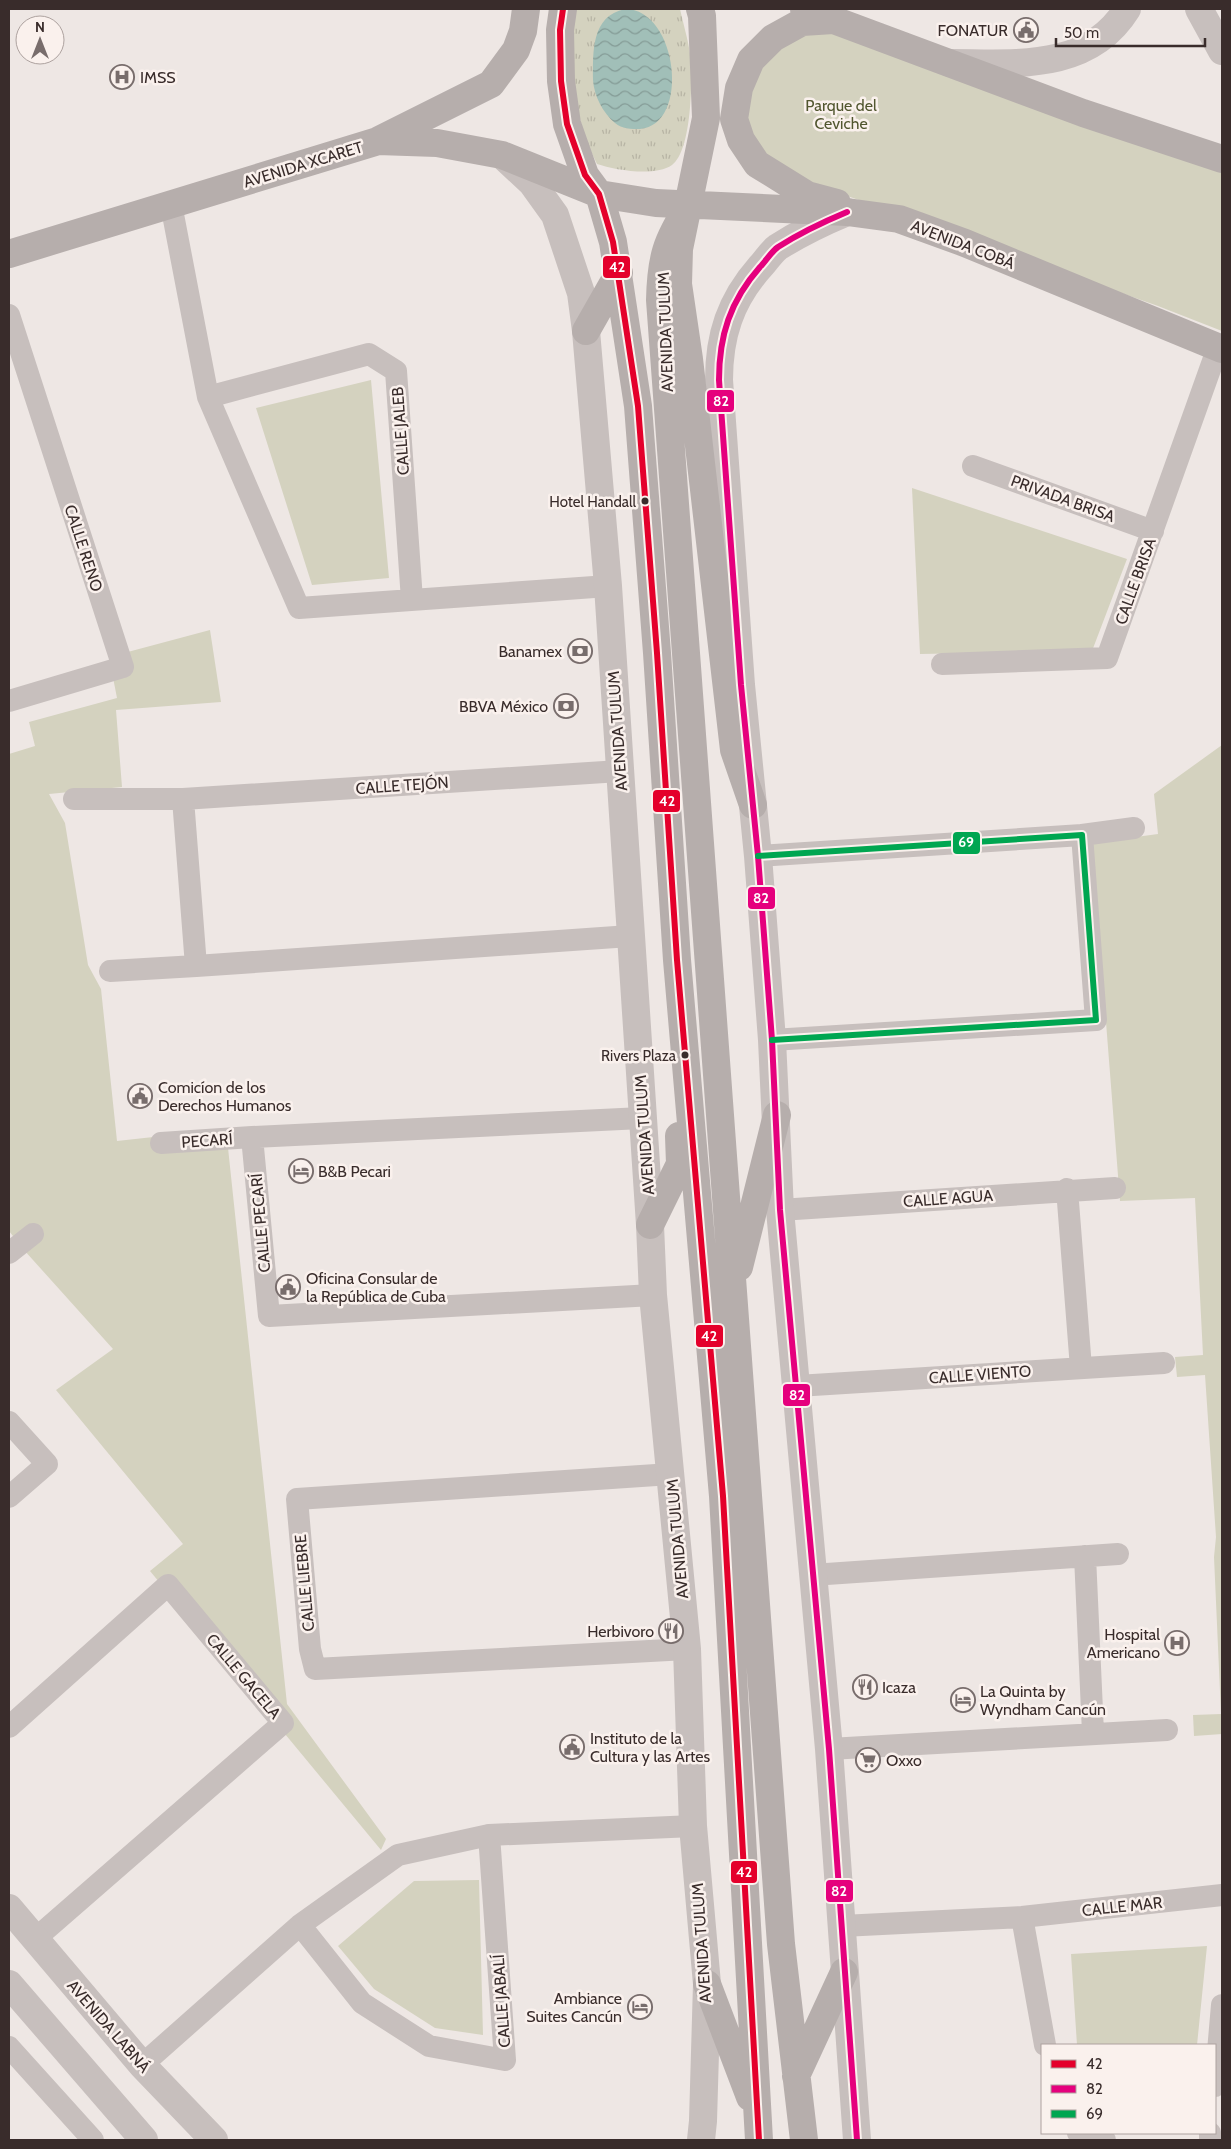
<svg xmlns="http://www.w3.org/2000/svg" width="1231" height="2149" font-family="Cabin,sans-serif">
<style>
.grass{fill:url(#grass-tufts)}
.green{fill:#d4d2bf}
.water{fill:url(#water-waves)}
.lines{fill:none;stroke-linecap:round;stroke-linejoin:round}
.minor{stroke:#c7bfbd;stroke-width:22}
.tertiary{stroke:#c7bfbd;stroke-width:28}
.primary{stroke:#b6aeac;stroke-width:28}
.bus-1-casing{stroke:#faf1ed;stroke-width:10}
.bus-2-casing{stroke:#faf1ed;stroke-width:10}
.bus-3-casing{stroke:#faf1ed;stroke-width:10}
.bus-1{stroke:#e4002b;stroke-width:6}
.bus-2{stroke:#e5007d;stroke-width:6}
.bus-3{stroke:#00a651;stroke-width:6}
.bus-dot{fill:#392c2b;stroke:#faf1ed;stroke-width:2}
.labels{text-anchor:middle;stroke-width:5;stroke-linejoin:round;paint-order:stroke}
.bus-label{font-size:15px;fill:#392c2b;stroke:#faf1ed;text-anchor:end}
.poi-label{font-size:16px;fill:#392c2b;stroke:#faf1ed;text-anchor:start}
.park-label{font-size:16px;fill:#51562f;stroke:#faf1ed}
.street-label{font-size:16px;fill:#392c2b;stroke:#faf1ed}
.line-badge{stroke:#faf1ed;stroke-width:2}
.badge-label{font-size:14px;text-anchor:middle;font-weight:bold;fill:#fff}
</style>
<defs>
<pattern id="grass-tufts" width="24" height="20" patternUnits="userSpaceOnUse" patternTransform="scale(1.25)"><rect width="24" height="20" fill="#d4d2bf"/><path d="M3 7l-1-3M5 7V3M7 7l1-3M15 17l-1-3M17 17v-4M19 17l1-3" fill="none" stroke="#b7b4a4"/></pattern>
<pattern id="water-waves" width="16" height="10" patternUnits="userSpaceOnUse" patternTransform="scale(1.25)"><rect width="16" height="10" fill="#a1bfb8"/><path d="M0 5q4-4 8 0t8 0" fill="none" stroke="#849b96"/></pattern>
</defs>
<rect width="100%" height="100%" fill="#eee7e4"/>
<path class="grass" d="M576,9H680C683,23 688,39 690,54C693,77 692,151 672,165C655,177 615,170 597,164C573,117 567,61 576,9Z"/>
<path class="green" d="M828,30L1222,172V331L1158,306L791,176L767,159L752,136L745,116L749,80L772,48L798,34Z
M371,380L389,578L312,585L256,408Z
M912,488L1127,559L1092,651L920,654Z
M210,630L221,702L116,710L122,787L49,794L65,823L88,965L101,989L117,1141L226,1129L287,1704L386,1839L381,1850L150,1571L183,1544L56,1390L113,1349L24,1250L9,1231V754L35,746L29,722L117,698L109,657Z
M1222,745V1734L1194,1736L1193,1715L1221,1714L1214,1557L1216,1537L1205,1375L1177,1377L1175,1357L1203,1355L1195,1198L1120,1201L1092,843L1158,834L1154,794Z
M479,1880L483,2035L435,2028L374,1989L338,1946L414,1881Z
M1207,1946L1197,2045H1077L1071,1954Z"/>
<path class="water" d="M625,9C678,9 691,125 640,129C631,129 622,129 615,123C603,113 594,96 593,80C593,52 591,16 625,9Z"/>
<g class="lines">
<path class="minor" d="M171,204L208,397L299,608L608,586
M9,315L123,667L9,701
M208,397L369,354L396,371L412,600
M973,466L1153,531
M942,664L1107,658L1218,347
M620,771L183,799L196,966L630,936
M74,799H183
M1082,835L1134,828
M758,856L1082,835L1096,1020L772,1040
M110,971L196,966
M642,1118L252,1137L269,1316L653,1295
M161,1143L252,1137
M1067,1189L1081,1368
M780,1210L1115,1188
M9,1253L33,1234
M797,1386L1164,1363
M9,1422L47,1464L9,1497
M671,1474L297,1499L310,1649L315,1669L687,1649
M1085,1556L1093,1733
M812,1575L1118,1554
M9,1727L168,1585L283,1723L35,1939
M829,1749L1167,1730
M1022,1917L1045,2045
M300,1925L362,2003L429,2046L505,2060L489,1835
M842,1926L1022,1917L1222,1895
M9,2047L93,2140
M142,2065L300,1925L398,1855L489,1835L693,1826
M1215,2086L1222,2005
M1078,2133L1089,2139L1105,2140
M1210,2140V2133"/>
<path class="tertiary" d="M1199,9L1222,51
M950,63C1015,63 1088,72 1127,9
M503,156L532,183L555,215L581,293L586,331L608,586L650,1225L653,1295L687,1649L693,1826L707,1984L703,2121L701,2140
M847,212C823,222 800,233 778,247C771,252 766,261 760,267C730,301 719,336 719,380L741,685L758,856L772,1040L780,1210L829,1749L857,2140
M9,1908L142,2065L214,2140
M9,1984L144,2140"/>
<path class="primary" d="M563,9L560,30L561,81L567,124L585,175L599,194L613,242L638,406L657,653L677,960L723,1496L759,2140
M700,9L702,16L706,118L679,249L678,284L689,359L734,750L753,805
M804,9L1083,113L1222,159
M833,20L802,22L773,38L751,60L739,88L734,119L741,140L757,164L807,195L837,203
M379,140L491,84L516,50L523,31L526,9
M689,206C666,241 661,258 660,300L781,1944L804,2140
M9,254L378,141L437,143L502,155L599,194L656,203L847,212L899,219L965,243L1222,349
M586,331L619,273
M650,1225L680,1164L679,1136
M739,1267L777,1115
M707,1984L750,2097
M796,2076L844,1972"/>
<defs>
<path id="bus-1" d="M563,9L560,30L561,81L567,124L585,175L599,194L613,242L638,406L657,653L677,960L723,1496L759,2140"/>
<path id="bus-2" d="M847,212C823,222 800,233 778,247C771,252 766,261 760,267C730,301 719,336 719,380L741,685L758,856L772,1040L780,1210L829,1749L857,2140"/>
<path id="bus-3" d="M758,856L1082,835L1096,1020L772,1040"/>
</defs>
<use href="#bus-1" class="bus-1-casing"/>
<use href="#bus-2" class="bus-2-casing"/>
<use href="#bus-3" class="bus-3-casing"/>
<use href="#bus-1" class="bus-1"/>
<use href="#bus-2" class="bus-2"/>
<use href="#bus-3" class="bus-3"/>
</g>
<defs>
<symbol id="civic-ring" viewBox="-11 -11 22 22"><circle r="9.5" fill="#faf1ed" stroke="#786d6c" stroke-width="1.5"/><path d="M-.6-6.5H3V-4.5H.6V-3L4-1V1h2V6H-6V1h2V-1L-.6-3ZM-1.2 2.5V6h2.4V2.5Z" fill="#786d6c"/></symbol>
<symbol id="hospital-ring" viewBox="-11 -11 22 22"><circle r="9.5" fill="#faf1ed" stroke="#786d6c" stroke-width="1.5"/><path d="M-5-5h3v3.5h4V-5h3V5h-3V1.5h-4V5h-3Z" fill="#786d6c"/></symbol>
<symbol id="bank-ring" viewBox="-11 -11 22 22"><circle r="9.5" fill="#faf1ed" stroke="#786d6c" stroke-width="1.5"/><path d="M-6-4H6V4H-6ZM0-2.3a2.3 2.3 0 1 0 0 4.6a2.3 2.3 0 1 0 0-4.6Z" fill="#786d6c"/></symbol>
<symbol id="hotel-ring" viewBox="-11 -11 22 22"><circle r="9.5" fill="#faf1ed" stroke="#786d6c" stroke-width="1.5"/><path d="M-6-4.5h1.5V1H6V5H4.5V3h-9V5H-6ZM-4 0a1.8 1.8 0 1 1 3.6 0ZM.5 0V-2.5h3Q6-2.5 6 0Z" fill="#786d6c"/></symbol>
<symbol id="restaurant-ring" viewBox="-11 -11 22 22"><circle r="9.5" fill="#faf1ed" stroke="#786d6c" stroke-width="1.5"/><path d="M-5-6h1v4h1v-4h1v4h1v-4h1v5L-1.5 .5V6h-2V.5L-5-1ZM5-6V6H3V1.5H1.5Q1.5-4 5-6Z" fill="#786d6c"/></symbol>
<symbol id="supermarket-ring" viewBox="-11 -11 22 22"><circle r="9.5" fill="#faf1ed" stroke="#786d6c" stroke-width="1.5"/><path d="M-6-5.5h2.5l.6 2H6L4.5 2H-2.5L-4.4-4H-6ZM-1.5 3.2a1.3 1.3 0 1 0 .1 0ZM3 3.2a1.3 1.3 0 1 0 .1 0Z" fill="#786d6c"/></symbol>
</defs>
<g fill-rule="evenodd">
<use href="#civic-ring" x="1012" y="16" width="28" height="28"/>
<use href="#hospital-ring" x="108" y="63" width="28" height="28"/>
<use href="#bank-ring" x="566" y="637" width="28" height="28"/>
<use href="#bank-ring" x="552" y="692" width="28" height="28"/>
<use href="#civic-ring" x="126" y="1082" width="28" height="28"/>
<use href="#hotel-ring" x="287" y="1157" width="28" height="28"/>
<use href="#civic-ring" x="274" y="1273" width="28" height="28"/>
<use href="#restaurant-ring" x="657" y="1617" width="28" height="28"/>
<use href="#hospital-ring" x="1163" y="1629" width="28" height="28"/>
<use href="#restaurant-ring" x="851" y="1673" width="28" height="28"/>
<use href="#hotel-ring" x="949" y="1686" width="28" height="28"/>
<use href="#civic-ring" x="558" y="1733" width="28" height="28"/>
<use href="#supermarket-ring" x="854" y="1746" width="28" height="28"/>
<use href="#hotel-ring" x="626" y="1993" width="28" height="28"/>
</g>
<g class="bus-dot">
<circle cx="645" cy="501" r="4.5"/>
<circle cx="685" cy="1055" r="4.5"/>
</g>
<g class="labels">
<g class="bus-label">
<text x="636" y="507">Hotel Handall</text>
<text x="676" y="1061">Rivers Plaza</text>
</g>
<g class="poi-label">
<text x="1008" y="36" text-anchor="end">FONATUR</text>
<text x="140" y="83">IMSS</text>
<text x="562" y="657" text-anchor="end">Banamex</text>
<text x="548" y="712" text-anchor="end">BBVA México</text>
<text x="158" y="1093">Comicíon de los<tspan x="158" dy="18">Derechos Humanos</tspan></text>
<text x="318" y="1177">B&amp;B Pecari</text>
<text x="306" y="1284">Oficina Consular de<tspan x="306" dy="18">la República de Cuba</tspan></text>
<text x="654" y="1637" text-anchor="end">Herbivoro</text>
<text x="1160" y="1640" text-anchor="end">Hospital<tspan x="1160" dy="18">Americano</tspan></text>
<text x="882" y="1693">Icaza</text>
<text x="980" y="1697">La Quinta by<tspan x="980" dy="18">Wyndham Cancún</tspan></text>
<text x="590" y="1744">Instituto de la<tspan x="590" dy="18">Cultura y las Artes</tspan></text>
<text x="886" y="1766">Oxxo</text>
<text x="622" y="2004" text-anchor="end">Ambiance<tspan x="622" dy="18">Suites Cancún</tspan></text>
</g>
<g class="park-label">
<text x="841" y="111">Parque del<tspan x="841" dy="18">Ceviche</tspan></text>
</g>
<g class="street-label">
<text transform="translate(303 164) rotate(-17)" y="6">AVENIDA XCARET</text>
<text transform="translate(963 244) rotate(21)" y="6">AVENIDA COBÁ</text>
<text transform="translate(665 332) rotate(-92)" y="6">AVENIDA TULUM</text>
<text transform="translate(400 431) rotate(-94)" y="6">CALLE JALEB</text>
<text transform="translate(1063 498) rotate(20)" y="6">PRIVADA BRISA</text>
<text transform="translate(84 548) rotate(72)" y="6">CALLE RENO</text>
<text transform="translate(1135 581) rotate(-70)" y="6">CALLE BRISA</text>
<text transform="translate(617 731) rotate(-94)" y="6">AVENIDA TULUM</text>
<text transform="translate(402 785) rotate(-4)" y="6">CALLE TEJÓN</text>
<text transform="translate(644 1135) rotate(-94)" y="6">AVENIDA TULUM</text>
<text transform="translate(207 1140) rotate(-4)" y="6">PECARÍ</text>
<text transform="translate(948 1198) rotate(-4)" y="6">CALLE AGUA</text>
<text transform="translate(260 1223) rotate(-95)" y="6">CALLE PECARÍ</text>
<text transform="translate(980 1374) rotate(-4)" y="6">CALLE VIENTO</text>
<text transform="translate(677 1539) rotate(-95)" y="6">AVENIDA TULUM</text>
<text transform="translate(304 1583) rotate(-95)" y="6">CALLE LIEBRE</text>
<text transform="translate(244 1676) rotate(50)" y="6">CALLE GACELA</text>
<text transform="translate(1122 1906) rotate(-6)" y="6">CALLE MAR</text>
<text transform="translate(701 1943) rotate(-94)" y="6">AVENIDA TULUM</text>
<text transform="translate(501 2001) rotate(-94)" y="6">CALLE JABALÍ</text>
<text transform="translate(109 2026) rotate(49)" y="6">AVENIDA LABNÁ</text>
</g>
</g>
<g class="line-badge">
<rect x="602" y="255" width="29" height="24" rx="5" fill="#e4002b"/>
<rect x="706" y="389" width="29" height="24" rx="5" fill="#e5007d"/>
<rect x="652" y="789" width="29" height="24" rx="5" fill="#e4002b"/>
<rect x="952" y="831" width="29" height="24" rx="5" fill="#00a651"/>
<rect x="747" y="886" width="29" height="24" rx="5" fill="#e5007d"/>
<rect x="695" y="1324" width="29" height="24" rx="5" fill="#e4002b"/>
<rect x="782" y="1383" width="29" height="24" rx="5" fill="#e5007d"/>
<rect x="730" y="1860" width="28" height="24" rx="5" fill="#e4002b"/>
<rect x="825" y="1879" width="29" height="24" rx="5" fill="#e5007d"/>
</g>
<g class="badge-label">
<text x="617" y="272">42</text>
<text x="721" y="406">82</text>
<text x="667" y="806">42</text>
<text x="966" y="847">69</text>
<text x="761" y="903">82</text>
<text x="709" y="1341">42</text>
<text x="797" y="1400">82</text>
<text x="744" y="1877">42</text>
<text x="839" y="1896">82</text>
</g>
<rect width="1231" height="2149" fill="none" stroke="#392c2b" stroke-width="20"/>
<rect x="1041" y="2044" width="175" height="90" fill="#faf1ed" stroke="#ada29f"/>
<rect x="1051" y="2060" width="25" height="8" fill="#e4002b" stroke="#ada29f"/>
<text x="1086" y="2069" font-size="15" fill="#392c2b">42</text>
<rect x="1051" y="2085" width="25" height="8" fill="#e5007d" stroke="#ada29f"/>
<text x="1086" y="2094" font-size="15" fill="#392c2b">82</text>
<rect x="1051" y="2110" width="25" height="8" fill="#00a651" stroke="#ada29f"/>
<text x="1086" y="2119" font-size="15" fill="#392c2b">69</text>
<g transform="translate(40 40)"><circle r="24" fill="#faf1ed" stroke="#ada29f"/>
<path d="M0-4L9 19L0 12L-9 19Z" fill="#786d6c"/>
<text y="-8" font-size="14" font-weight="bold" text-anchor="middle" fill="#392c2b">N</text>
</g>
<path d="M1056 38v8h149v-8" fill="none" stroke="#392c2b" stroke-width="2.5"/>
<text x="1064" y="38" font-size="15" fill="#392c2b" stroke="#faf1ed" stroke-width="4" paint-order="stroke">50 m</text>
</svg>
